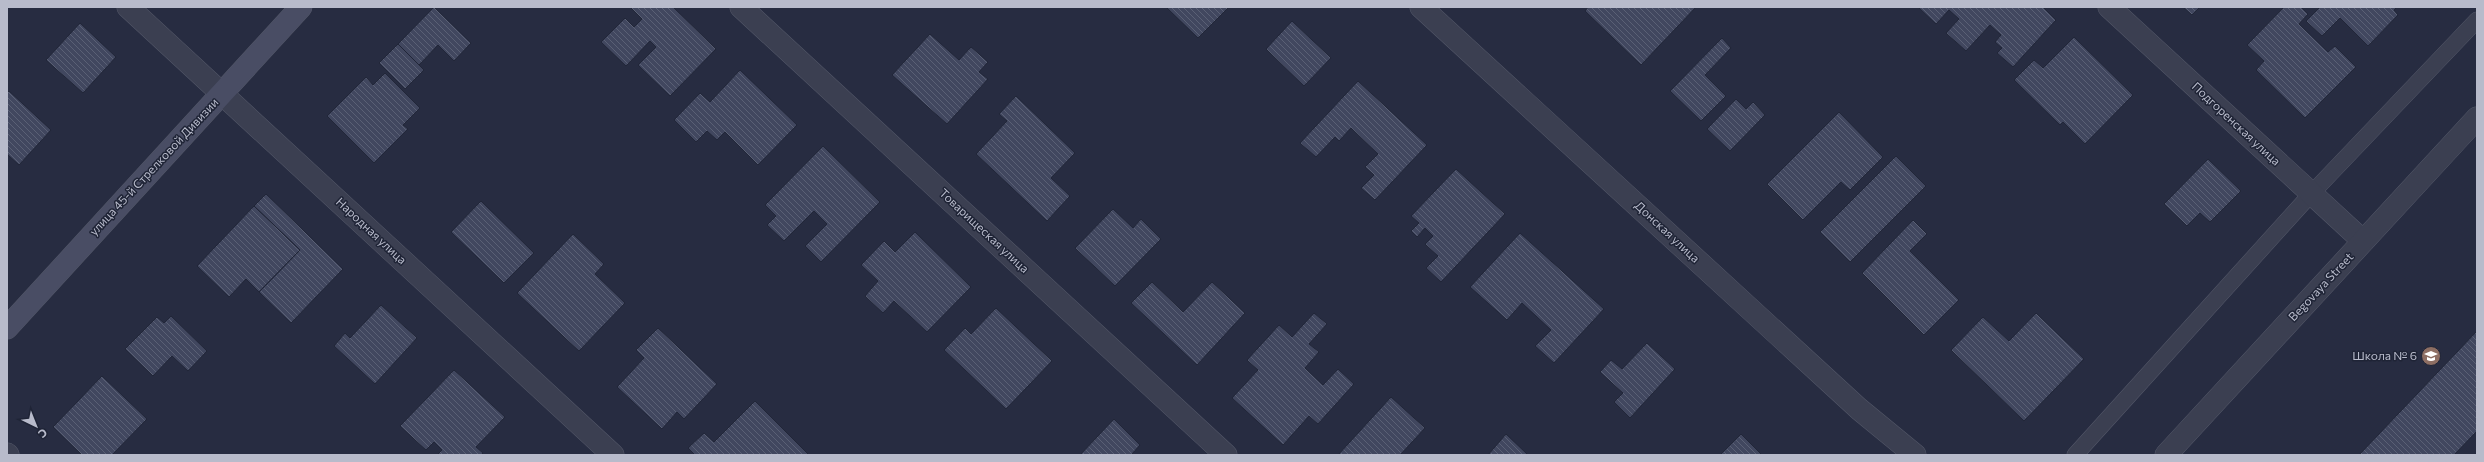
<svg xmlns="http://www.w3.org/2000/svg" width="2484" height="462" font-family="Commissioner,sans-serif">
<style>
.building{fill:url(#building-back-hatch);stroke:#212638}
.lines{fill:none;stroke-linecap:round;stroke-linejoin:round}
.service-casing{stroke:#535768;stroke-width:17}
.minor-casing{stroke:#535768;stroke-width:23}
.tertiary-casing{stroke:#535768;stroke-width:23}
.secondary-casing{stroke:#535768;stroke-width:23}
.service{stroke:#3b3f51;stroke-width:16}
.minor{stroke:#3b3f51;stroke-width:22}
.tertiary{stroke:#3b3f51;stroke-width:22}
.secondary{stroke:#494d64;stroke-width:22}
.labels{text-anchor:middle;stroke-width:3;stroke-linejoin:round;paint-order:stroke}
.street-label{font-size:12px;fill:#b8bbcb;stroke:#1f2436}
.poi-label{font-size:12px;fill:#b8bbcb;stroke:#1f2436;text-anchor:end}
</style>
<defs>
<pattern id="building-back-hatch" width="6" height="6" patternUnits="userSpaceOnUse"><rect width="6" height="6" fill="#41475f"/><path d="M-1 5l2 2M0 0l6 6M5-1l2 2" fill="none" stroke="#5a6075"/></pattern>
</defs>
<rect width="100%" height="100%" fill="#272c41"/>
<path class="building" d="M434,7L471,43L454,61L438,45L419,65L398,44Z
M630,7H673L716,49L670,96L638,65L656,47L650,41L626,66L601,42L625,18L634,27L642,19Z
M1166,7H1229L1198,38Z
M1588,7H1696L1641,65L1585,11Z
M1918,7H2043L2056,20L2013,67L1997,53L2002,48L1995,42L2001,35L1990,25L1966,51L1946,33L1959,19L1949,10L1936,24Z
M2183,7H2200L2192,15Z
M2284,7H2301L2308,14L2299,24L2328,52L2335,46L2356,67L2305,118L2256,70L2264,61L2247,45Z
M2320,7H2397L2394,10L2398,15L2368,46L2340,18L2322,36L2306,21Z
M1292,21L1331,58L1304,86L1266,49Z
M80,23L116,57L83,93L46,60Z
M930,34L959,60L971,47L988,62L979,72L988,79L947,124L892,75Z
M2074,37L2133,95L2085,144L2063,122L2060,125L2014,80L2034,60L2043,68Z
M1722,38L1731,48L1705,75L1726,96L1701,121L1670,91Z
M398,44L424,70L405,89L379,63Z
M740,70L797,125L758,165L725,132L717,140L707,131L696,142L674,120L700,93L710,102Z
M385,73L420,108L403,125L408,129L374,163L327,116L366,77L373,85Z
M1358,81L1427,145L1375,200L1361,188L1374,175L1365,167L1378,154L1351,128L1339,141L1335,137L1316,157L1300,143Z
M9,91L51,130L19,165L7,154V93Z
M1016,96L1075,153L1051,178L1070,196L1047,221L976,154L1007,121L999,114Z
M1736,99L1746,109L1753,102L1765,115L1730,151L1707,129Z
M1839,112L1883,157L1850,190L1841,182L1803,220L1767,184Z
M823,146L880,202L821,262L805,246L827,224L814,211L784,241L767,225L776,216L765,205Z
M1896,156L1926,186L1850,262L1820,232Z
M2208,159L2241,191L2210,222L2200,213L2187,226L2164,204Z
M1456,169L1505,214L1441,282L1426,268L1438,256L1425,244L1433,236L1425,228L1417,237L1411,231L1419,223L1411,216Z
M266,194L343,269L291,323L259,292L300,250L254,206Z
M481,201L534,253L504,283L451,232Z
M254,206L300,250L259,292L246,279L229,297L197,266Z
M1113,209L1133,228L1141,219L1161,239L1115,286L1075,248Z
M1913,220L1927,234L1910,251L1959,300L1924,335L1862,273Z
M915,232L971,287L927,332L894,301L883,313L865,296L878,281L861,265L884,241L895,252Z
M1520,233L1604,309L1554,363L1535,346L1551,330L1522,303L1507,320L1470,287Z
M573,234L604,264L595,274L625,303L579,351L517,293Z
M1152,282L1183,312L1212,282L1245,313L1197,365L1131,303Z
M381,305L417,338L375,384L334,346L345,333L350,338Z
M996,308L1052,361L1006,409L944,350L965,328L971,334Z
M1314,313L1327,324L1309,344L1319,352L1305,368L1323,385L1338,369L1354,384L1318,424L1309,416L1283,445L1232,398L1258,370L1247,360L1279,325L1292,337Z
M2036,313L2084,359L2024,421L1951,350L1983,317L2009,341Z
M171,316L207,351L188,371L172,356L153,376L125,349L157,317L164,323Z
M658,328L717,384L684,419L677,412L662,429L617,387L644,358L636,350Z
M2477,331V431L2454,455H2359Z
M1647,343L1675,369L1630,418L1614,402L1623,393L1600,372L1611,360L1622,369Z
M454,370L505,417L476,447L483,453L481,455H437L442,450L434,442L426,450L400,426Z
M102,376L147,419L112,455H82L53,427Z
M1391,397L1425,428L1400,455H1338Z
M755,401L809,455H695L688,448L704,433L714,442Z
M1114,419L1140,445L1131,455H1080Z
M1506,434L1528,455H1488Z
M1741,434L1762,455H1720Z"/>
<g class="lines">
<defs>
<path id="service" d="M2075,455L2311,194L2477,20"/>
<path id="minor" d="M128,7L613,455
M741,7L1226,455
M2109,7L2363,241
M7,454L8,455"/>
<path id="tertiary" d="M1421,7L1859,409L1915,455
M2166,455L2477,118"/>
<path id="secondary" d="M7,328L301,7"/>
</defs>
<use href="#service" class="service-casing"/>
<use href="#minor" class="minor-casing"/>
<use href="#tertiary" class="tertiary-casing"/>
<use href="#secondary" class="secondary-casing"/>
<use href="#service" class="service"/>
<use href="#minor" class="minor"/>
<use href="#tertiary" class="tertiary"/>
<use href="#secondary" class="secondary"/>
</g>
<defs>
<symbol id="school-disc" viewBox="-11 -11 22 22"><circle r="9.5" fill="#8d6e63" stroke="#1f2436"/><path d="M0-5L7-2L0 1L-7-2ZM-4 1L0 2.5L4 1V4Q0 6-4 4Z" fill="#fff"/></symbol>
</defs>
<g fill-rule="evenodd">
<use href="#school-disc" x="2420" y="345" width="22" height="22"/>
</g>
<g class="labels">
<g class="street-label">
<text transform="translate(2236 124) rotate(43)" y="4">Подгоренская улица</text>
<text transform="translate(154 167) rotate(-47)" y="4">улица 45-й Стрелковой Дивизии</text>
<text transform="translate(371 231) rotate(43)" y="4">Народная улица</text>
<text transform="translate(984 231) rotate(43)" y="4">Товарищеская улица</text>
<text transform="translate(1667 232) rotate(43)" y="4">Донская улица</text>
<text transform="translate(2321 287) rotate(-47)" y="4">Begovaya Street</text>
</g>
<g class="poi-label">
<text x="2417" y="360">Школа № 6</text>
</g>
</g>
<rect width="2484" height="462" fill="none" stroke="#b8bbcb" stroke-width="16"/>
<g transform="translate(36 426) rotate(137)" stroke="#1f2436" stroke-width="3" paint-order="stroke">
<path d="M0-3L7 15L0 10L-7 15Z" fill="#b8bbcb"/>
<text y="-6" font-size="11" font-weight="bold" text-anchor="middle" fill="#b8bbcb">С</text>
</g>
</svg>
